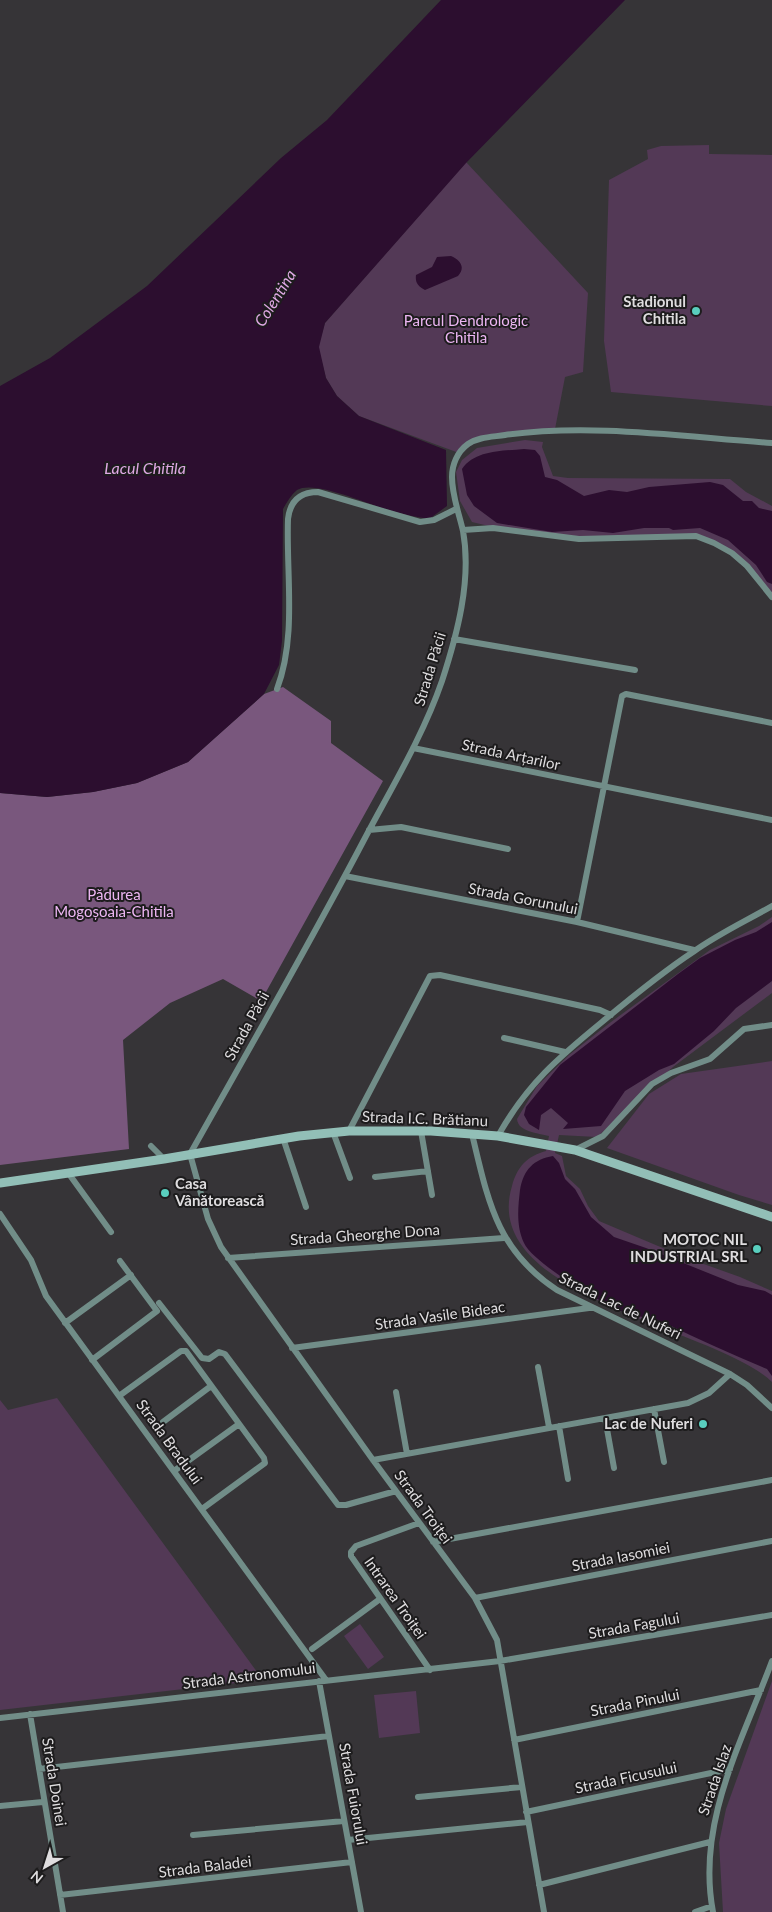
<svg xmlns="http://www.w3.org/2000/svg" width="772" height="1912" font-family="Lato,sans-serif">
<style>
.green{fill:#533956}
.forest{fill:#79577d}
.water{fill:#2c0e2f}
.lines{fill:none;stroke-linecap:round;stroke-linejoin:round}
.street{stroke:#718d88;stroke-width:6}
.secondary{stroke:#92bfb7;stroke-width:9}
.poi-dot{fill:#59cebe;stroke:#1d1c1d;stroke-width:2}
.labels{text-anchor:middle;stroke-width:4;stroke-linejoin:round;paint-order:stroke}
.poi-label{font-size:15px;font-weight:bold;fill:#dfdddf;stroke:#1d1c1d;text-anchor:end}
.park-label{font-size:15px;fill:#edb6f3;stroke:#1d1c1d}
.street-label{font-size:15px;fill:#dfdddf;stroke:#1d1c1d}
.water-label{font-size:16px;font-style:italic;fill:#dfa8e4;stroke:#1d1c1d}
</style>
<rect width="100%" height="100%" fill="#363437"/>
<path class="green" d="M709,145V154L772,155V406L611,392L604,341L609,180L648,159L647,150L661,146Z
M466,162L588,293L583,372L565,377L555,429L483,438L459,453L359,416L337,396L326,378L318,347L325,323Z
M525,440L543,442L542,447L553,476L568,478L730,479L746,492L772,506V599C752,573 735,555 705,538C627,538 548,542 472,522L460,501L456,472L462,460L477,448Z
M772,917V993L673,1067L597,1137L559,1135L555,1153L562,1156L566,1176L580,1189L588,1206L599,1221L684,1257L740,1277L772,1291V1382C717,1328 478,1297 512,1186C517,1167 527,1156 546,1151L549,1136C538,1133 518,1132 517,1119L537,1086L569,1055L611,1022L710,950L759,926Z
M772,1061V1205L739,1195L607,1148L649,1094L681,1074Z
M57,1398L263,1680L0,1710V1400L8,1410Z
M360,1624L384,1657L368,1669L344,1636Z
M772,1681V1912H723L719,1843L726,1809Z
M416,1691L420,1733L379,1738L374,1695Z"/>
<path class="forest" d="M283,687L331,721V743L383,781L261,1001L223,979L170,1003L123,1040L129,1149L0,1165V793L47,797L93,792L137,783L188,762L264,694Z"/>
<path class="water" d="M441,0H625L466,163L325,323L319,347L326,378L337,396L359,416L446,450L447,506L429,519C418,517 406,515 395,512C374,507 315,479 297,490C291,495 287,502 283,509L282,641L279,665L264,694L188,762L137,783L93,792L47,797L0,793V386L50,358L147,286L281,158L327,120Z
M451,256C460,260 466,267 458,276L425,290C418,286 415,283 416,275L432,267L437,257Z
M524,449L535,450L540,456L545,477L557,480L584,496L609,490L627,492L649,487L710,482L723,485L743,501H752L759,508L772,511V584L767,582L756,565L728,540L700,528L673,530L669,528H644L613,533L583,530L552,532L497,523L474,506L467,495L462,469C475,450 503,451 524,449Z
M772,922V981L736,1008L714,1031L674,1064L659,1070L625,1091L601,1126L563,1129L568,1123L551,1108L541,1115L539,1130L529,1124L524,1115L526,1107L560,1065L678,974L700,958L735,940L756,932Z
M553,1156L559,1163L565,1179L575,1189L591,1217L614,1237L646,1248L738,1285L765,1291L772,1295V1376L767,1369C733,1355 700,1340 667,1324C654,1318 639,1317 626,1313C604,1305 533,1263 524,1243C516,1226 518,1208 520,1190C523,1170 534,1159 553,1156Z"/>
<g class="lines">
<path class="street" d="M463,530L493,528L579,539L696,536L714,543L732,553L747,566L772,597
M454,639L635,670
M277,689C297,636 286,575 288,519C290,501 300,492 318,492L420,522L434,520L456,509
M413,748L772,820
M369,830L401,827L508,849
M345,876L577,922L694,950
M577,922L622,696L626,694L772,723
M504,1038L565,1052
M349,1131L430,976L440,975L600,1010L611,1015
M421,1131L432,1195
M333,1132L350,1178
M472,1134C488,1200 496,1250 557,1290L730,1374L747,1385L772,1408
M498,1136C527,1084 558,1058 602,1022C632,997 661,973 693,952C718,934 746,921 772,906
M283,1138L306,1207
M151,1146L164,1159
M575,1150L603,1136L652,1084L671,1073L710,1059L744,1029L772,1025
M69,1174L111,1232
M375,1177L428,1171
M0,1214L31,1260L46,1296L326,1680
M228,1258L504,1238
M159,1303L202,1358L209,1359L219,1352L225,1354L338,1505H346L396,1491
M65,1323L131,1275
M292,1348L589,1308
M92,1360L157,1311L120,1261
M538,1367L549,1427
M396,1392L407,1454
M119,1396L181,1351H186L264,1458L265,1463L202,1509
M654,1409L664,1462
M605,1418L614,1468
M163,1422L211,1386
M559,1426L568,1479
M373,1460L688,1403L709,1393L730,1374
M174,1471L239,1424
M419,1523L356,1546L351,1552V1556L430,1670
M433,1542L772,1480
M475,1598L772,1541
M312,1649L380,1599
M319,1681L361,1912
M30,1714L63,1912
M0,1718L500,1661L772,1615
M514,1740L761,1690
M39,1769L329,1736
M418,1797L522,1787
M0,1806L43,1802
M526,1812L730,1769
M193,1835L344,1821
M348,1840L528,1822
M539,1885L710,1842
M60,1895L352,1862
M544,1912L497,1640L475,1598L373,1460L221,1247L208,1219L190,1154C249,1049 309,945 365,838C392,787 423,736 442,681C457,635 472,580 463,531C459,513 452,496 452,477C452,465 457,452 468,444C478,437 492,437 505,435C592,423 684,437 772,443
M695,1912L712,1906
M713,1912C696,1823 742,1742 772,1661"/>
<path class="secondary" d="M0,1183L164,1159L299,1136L349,1131H431L498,1136L575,1150L772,1217"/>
</g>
<g class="poi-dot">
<circle cx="696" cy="311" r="5"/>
<circle cx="165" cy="1193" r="5"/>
<circle cx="757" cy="1249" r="5"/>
<circle cx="703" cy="1424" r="5"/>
</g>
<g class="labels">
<g class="poi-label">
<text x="686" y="307">Stadionul<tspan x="686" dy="17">Chitila</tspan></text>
<text x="175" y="1189" text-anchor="start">Casa<tspan x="175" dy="17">Vânătorească</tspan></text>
<text x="747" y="1245">MOTOC NIL<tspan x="747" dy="17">INDUSTRIAL SRL</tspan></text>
<text x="693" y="1429">Lac de Nuferi</text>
</g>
<g class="park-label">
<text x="466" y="326">Parcul Dendrologic<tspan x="466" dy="17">Chitila</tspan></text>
<text x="114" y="900">Pădurea<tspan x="114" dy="17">Mogoșoaia-Chitila</tspan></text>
</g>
<g class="street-label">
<text transform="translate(430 669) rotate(-73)" y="5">Strada Păcii</text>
<text transform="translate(511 755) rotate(12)" y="5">Strada Arțarilor</text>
<text transform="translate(523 899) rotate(11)" y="5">Strada Gorunului</text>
<text transform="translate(247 1026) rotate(-61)" y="5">Strada Păcii</text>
<text transform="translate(425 1119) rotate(2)" y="5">Strada I.C. Brătianu</text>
<text transform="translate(365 1235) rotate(-4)" y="5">Strada Gheorghe Dona</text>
<text transform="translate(620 1306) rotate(26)" y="5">Strada Lac de Nuferi</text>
<text transform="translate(440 1316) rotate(-8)" y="5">Strada Vasile Bideac</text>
<text transform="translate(169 1442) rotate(54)" y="5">Strada Bradului</text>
<text transform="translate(423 1507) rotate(54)" y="5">Strada Troiței</text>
<text transform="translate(621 1557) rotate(-11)" y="5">Strada Iasomiei</text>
<text transform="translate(395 1598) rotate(55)" y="5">Intrarea Troiței</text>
<text transform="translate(634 1626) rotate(-10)" y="5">Strada Fagului</text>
<text transform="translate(249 1676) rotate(-7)" y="5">Strada Astronomului</text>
<text transform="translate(635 1703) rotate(-11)" y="5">Strada Pinului</text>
<text transform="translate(626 1778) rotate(-12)" y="5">Strada Ficusului</text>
<text transform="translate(715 1780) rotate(-71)" y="5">Strada Islaz</text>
<text transform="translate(54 1782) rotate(81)" y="5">Strada Doinei</text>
<text transform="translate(353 1794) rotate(80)" y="5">Strada Fuiorului</text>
<text transform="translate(205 1867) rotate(-7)" y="5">Strada Baladei</text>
</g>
<g class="water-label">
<text transform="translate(275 298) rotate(-58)" y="6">Colentina</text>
<text x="145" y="474">Lacul Chitila</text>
</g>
</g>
<g transform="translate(45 1867) rotate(219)" stroke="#1d1c1d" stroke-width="4" paint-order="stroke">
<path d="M0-4L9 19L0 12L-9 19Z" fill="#dfdddf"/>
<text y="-8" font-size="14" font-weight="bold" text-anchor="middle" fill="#dfdddf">N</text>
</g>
</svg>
